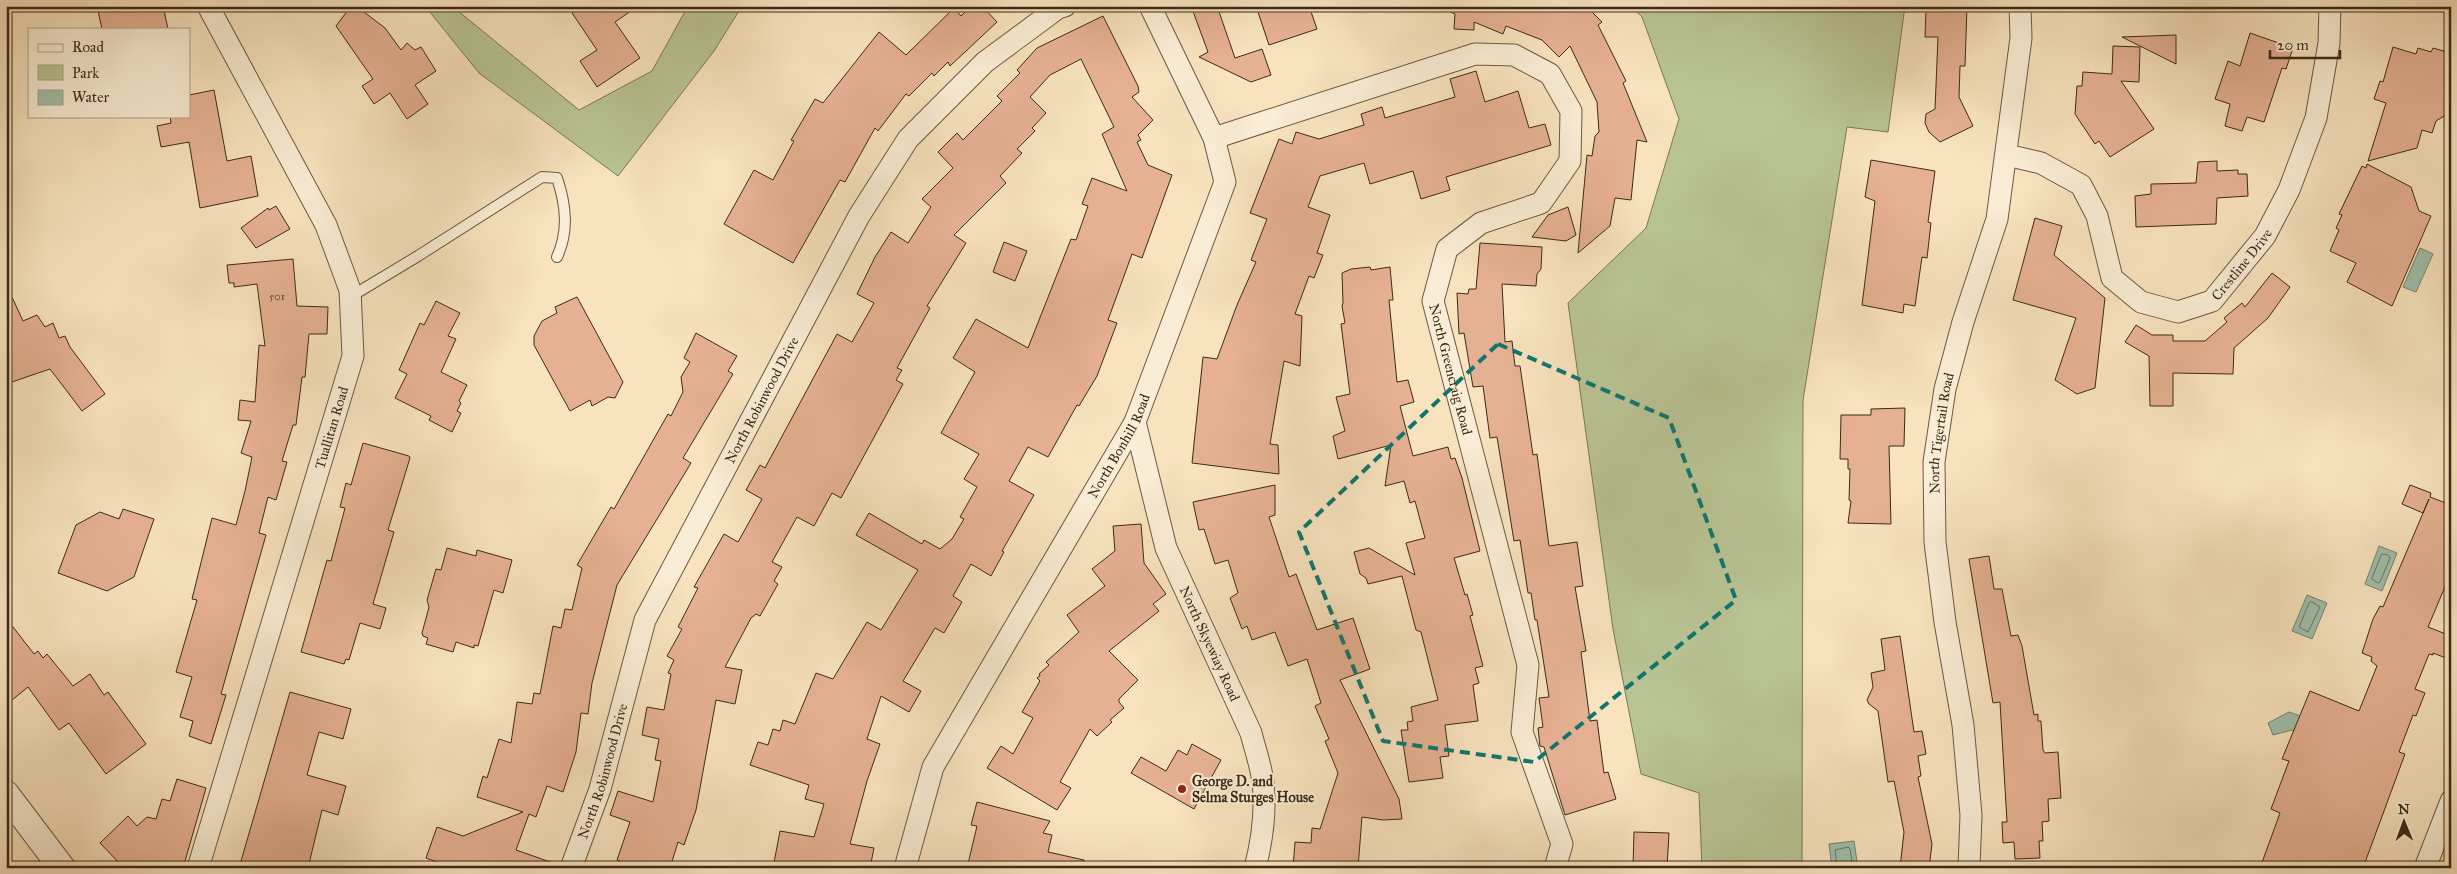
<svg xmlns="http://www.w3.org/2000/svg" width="2457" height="874" font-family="'IM FELL Great Primer',serif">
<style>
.green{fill:#b9c494;stroke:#7a7756}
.water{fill:#9fbfab;stroke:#778371}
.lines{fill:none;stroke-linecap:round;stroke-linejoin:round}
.shore{stroke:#6e7462;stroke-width:1}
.building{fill:#e6b193;stroke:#3c2a19}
.service-casing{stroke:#6b5842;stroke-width:12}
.minor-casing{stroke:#6b5842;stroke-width:23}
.tertiary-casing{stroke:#6b5842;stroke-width:28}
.service{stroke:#faedd5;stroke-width:10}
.minor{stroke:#faedd5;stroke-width:21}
.tertiary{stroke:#faedd5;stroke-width:26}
.marked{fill:none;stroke:#0f766e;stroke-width:4;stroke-dasharray:10 6;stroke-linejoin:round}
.poi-dot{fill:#8f2418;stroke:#faedd5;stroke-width:2}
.labels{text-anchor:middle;stroke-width:4;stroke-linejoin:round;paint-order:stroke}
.number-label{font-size:11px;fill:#664c38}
.street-label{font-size:14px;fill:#3c2a19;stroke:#faedd5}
.poi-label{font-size:14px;font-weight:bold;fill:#3c2a19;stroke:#faedd5;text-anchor:start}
</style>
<rect width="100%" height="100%" fill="#f8e3be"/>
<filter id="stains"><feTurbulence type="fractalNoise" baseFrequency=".004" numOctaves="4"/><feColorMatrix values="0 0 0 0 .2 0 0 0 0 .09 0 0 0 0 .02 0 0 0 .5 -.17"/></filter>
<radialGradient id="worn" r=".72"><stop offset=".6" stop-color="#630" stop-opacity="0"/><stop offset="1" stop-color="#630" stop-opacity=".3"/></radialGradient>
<path class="green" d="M425,6H452L579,110L652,71L688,6H742L714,51L618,176L479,73Z
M1631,6H1905L1888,132L1847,127L1803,400L1802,868H1702L1699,793L1641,774L1613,629L1568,303L1646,228L1679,119L1642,17Z"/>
<path class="water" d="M2420,248L2433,254L2416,292L2403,287Z
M2379,546L2397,553L2382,591L2365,584Z
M2307,595L2327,603L2312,639L2292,631Z
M2289,712L2307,718L2301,734L2292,730L2273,735L2268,723Z
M1854,841L1858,868H1832L1829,844Z"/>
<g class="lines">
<path class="shore" d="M2382,554L2388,555L2390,558L2380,582L2378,583L2372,579Z
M2312,602L2320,607L2308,632L2299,627L2309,603Z
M1837,868L1835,850L1848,847L1850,849L1853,868"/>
</g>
<path class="building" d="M97,6H163L168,29H102Z
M351,6H356L385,28L401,50L407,43L415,50L421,47L436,71L415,85L428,104L407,119L390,93L374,104L362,86L373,79L336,26Z
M582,6H638L615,22L640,58L597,87L580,61L597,50L572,13Z
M971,6H982L997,22L950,66L948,62L934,76L932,73L909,96L906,94L878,131L875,128L845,182L840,180L793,263L724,224L754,170L773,180L794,141L791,140L815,99L823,103L879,32L906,55L954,8L961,16Z
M1191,6H1217L1235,58L1262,49L1271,75L1251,82L1199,57L1208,52Z
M1256,6H1309L1317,29L1269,45Z
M1437,6H1586L1602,22L1598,25L1626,81L1623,83L1647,142L1637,140L1631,200L1615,198L1610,226L1578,253L1587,155L1592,156L1595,136L1599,132L1597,102L1570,46L1559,57L1542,40L1506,26L1503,34L1474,22V30L1454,29L1455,14Z
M1931,6H1967L1965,66H1960L1959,97L1973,126L1940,142L1929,132L1925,123L1926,114L1935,109L1938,37H1925L1926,9H1931Z
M1103,16L1138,86L1139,92L1132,97L1153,120L1138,135L1141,140L1137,142L1148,165L1172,175L1142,258L1132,254L1108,320L1117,323L1097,376L1079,406L1077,405L1048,457L1028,447L1009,481L1034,495L1002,551L1004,552L991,576L971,564L953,596L962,602L944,633L935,628L903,681L921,691L909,712L881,696L867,739L880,744L867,781L850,844L874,848L870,868H773L780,831L814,837L824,804L805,799L809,785L750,765L758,742L768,745L773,729L780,731L783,720L795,724L816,673L833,679L867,622L881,630L918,570L856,535L869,513L922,544L924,540L940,549L952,539L964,519L960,517L977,487L964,479L979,454L941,433L975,372L953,358L976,319L1028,348L1071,239L1076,240L1088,206L1082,204L1092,178L1127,191L1102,134L1114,127L1081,59L1050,75L1030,97L1046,113L1032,128L1035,131L1017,149L1022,153L1000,176L1006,183L954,235L966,243L927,306L930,308L897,368L902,370L896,380L903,384L841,498L832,493L814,526L797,517L772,562L782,567L774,581L778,584L760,616L756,614L751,618L725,667L742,670L735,704L716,700L696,810L684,845L678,842L670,868H618L620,861L617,860L630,822L610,815L618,791L653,802L661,761L655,760L659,739L642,735L647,707L664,710L671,674L668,673L674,660L667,656L682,629L678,627L698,588L694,587L724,534L738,542L762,499L746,490L760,465L765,468L837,334L852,342L874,303L857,294L875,257L891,232L908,243L931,207L922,199L953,168L938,152L957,133L963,140L1002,101L997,96L1020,73L1017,70L1037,48Z
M2250,33L2293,48L2286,69L2282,68L2264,122L2247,117L2242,131L2225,126L2230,104L2215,99L2228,61L2240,66Z
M2176,35V64L2122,37Z
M2113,46L2140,47L2139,82L2121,81L2154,129L2110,157L2099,141L2095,144L2075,114L2077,86H2082L2083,72L2112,74Z
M2393,47L2416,54L2418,48L2431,52L2433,48L2451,53V112L2436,121L2432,133L2422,130L2417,148L2368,161L2386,103L2374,99L2380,81L2383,82Z
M1476,71L1485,102L1518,91L1529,128L1545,124L1551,145L1446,177L1450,190L1421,199L1413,171L1370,184L1364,163L1320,176L1308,207L1330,215L1317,253L1323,255L1314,278L1309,276L1295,314L1302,316L1300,366L1284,361L1270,444L1278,445L1279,474L1192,463L1203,357L1217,359L1237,305L1256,262L1251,260L1267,219L1250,213L1279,139L1292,144L1296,132L1319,139L1364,125L1361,114L1382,107L1385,118L1455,97L1450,79Z
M214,90L227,161L251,156L258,196L200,208L189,142L161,147L157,126L171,123L170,116H189V95Z
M1871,160L1935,171L1928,222L1931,223L1927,258L1922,257L1915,306L1904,304L1903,313L1862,305L1875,201L1865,197Z
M2217,161V171L2238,170V174H2247L2248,196L2217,198L2216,224L2136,227L2135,196L2151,194V184L2196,183L2198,162Z
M2367,164L2411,187L2419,211L2431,216L2392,306L2347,282L2356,263L2330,251L2339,230L2336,228L2342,215L2339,214L2362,166L2366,168Z
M276,206L290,229L256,248L241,228L268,208L269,210Z
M1568,207L1576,235L1566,241L1532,237L1548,215Z
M2035,218L2062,226L2054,255L2105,298L2095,388L2077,394L2055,380L2076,318L2013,300Z
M1004,242L1027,251L1015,281L993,272Z
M1480,243L1542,247L1541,269L1537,274L1536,286L1502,284L1505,342L1512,341L1515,366H1520L1533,455L1537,454L1549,546L1577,542L1583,586L1575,587L1586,651L1581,652L1590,721L1597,720L1604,773L1608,772L1616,799L1565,815L1544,747L1540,746L1538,728L1543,727L1539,698L1549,697L1537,620H1535L1531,593H1528L1520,540L1514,541L1497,437L1490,438L1483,386L1473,387L1464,333L1459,334L1457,293L1468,294L1469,289H1476Z
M293,259L297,306L328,307L327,334H309L305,377H302L296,425H293L282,461L287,462L276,500L268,497L259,533L266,535L221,694L226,695L211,744L189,736L193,721L180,717L192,677L176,672L197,600L192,599L212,518L236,525L245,491L252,457L241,453L251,421L238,420L240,400L255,402L259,345L265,346L257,284L234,287V283H229L227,265Z
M1370,267L1371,270L1390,267L1393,300H1389L1397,382L1408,380L1414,402L1400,406L1413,456L1448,447L1451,459L1455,458L1462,478L1480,551L1454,558L1465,595L1467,594L1473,615L1470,616L1483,666L1475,668L1479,683L1473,685L1478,721L1445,725L1449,756L1440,757L1443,778L1409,782L1401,730H1408L1407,722L1413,721L1411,707L1438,700L1421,632L1416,630L1402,576L1368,584L1366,578L1360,574L1354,552L1369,548L1415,575L1406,543L1425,538L1415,501L1410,503L1404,481L1385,486L1391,445L1338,459L1333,436L1345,431L1336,397L1350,394L1341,324L1345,323L1342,306L1343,303L1342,273L1351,269Z
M2272,273L2290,287L2268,318L2234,348L2233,374L2173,373V406H2150L2149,356L2125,342L2136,325L2152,335H2173V341H2205L2227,322L2224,318L2242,303L2245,307Z
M6,284L23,321L37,315L45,327L53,323L59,338L65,336L70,347L105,394L82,411L50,369L6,384Z
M577,297L623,382L615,398L608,397L592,406L590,400L570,411L534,345V336L542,321L557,313L555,307Z
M436,301L460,313L448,336L456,339L441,372L467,385L459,401L461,403L457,411L461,413L452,432L429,420L431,416L395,398L407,374L399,370L420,323L424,325Z
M696,333L737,356L728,371L733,374L683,458L691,463L617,585L592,683L588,714L581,713L576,752L563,792L547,786L536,817L529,814L516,850L559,865V868H453L426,858L437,827L463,836L523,812L477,797L483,776L487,778L499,739L511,743L517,702L532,704L534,693L540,694L553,626L561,628L565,609L572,610L582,568L577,565L611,507L614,509L668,414L671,416L683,392L681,377L690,362L684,358Z
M1905,408L1904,446H1889L1891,524L1848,523L1851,501L1849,500L1850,469H1848V459H1840L1841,415H1871V409Z
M363,443L409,456L410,458L388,530L394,532L373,604L386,608L380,629L360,623L349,660L346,659L344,664L301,652L327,560L331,561L345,508L340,507L346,483L351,485Z
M1275,485V515L1269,517L1289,577L1296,574L1317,630L1353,618L1370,669L1340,680L1399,799L1402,819L1383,820L1362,817L1358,868H1293L1295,842L1311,843L1312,828L1320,829L1338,773L1325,741L1329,739L1315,706L1321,703L1307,659L1288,666L1275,632L1252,640L1247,626L1242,629L1230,598L1238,593L1228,560L1215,564L1204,529L1199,530L1193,502Z
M2410,485L2431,493L2430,497L2451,505V584L2447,582L2428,627L2451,636V645L2446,658L2433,653V655L2429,654L2415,689L2425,693L2416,716L2413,715L2399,752L2405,754L2363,868H2260L2280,813L2271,809L2289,761L2282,759L2310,691L2359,711L2377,666L2371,661L2372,657L2362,653L2373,619L2380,606L2383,607L2429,499L2423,513L2402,504Z
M123,509L154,519L134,577L107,591L58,573L76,525L100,512L119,519Z
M1141,524L1144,563L1166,594L1153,604L1159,611L1109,651L1138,680L1119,699V702L1124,708L1110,720L1112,722L1097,736L1090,729L1060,782L1071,788L1057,810L987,768L1001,746L1013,754L1033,718L1022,712L1040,681L1037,678L1040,676L1039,674L1049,665L1046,662L1079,632L1067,615L1105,586L1092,569L1115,551L1113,526Z
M447,548L476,556L477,550L512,560L503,593L494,590L478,646L474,645V648L456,642L453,652L426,644L428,638L423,636L422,633L429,607L427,600L436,569L441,570Z
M1989,556L1994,589H2002L2011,636L2018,635L2022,646L2034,715L2038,714V721H2041L2043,750L2045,753L2058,752L2061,798L2048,799L2049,821L2042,822L2043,841H2039L2040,858L2015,859L2014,842L2003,843L2002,822H2007L2000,702L1993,703L1969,559Z
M6,618L34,654L38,651L43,658L47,654L73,686L90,674L104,695L108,692L146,744L106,774L69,723L59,730L28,687L6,705Z
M1900,636L1914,732L1922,731L1926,754L1918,756L1921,776L1918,777L1932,844L1929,868H1900L1904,832L1894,781L1888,782L1878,711L1869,704L1867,700L1873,687L1871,673L1885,670L1881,639Z
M290,692L351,709L343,739L319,732L307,775L346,786L338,815L322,810L308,868H239Z
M1192,744L1221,760L1194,809L1131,773L1141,757L1166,771L1178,750L1187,755Z
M177,779L206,788L183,868H124L100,843L128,816L137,826L147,817L156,819L162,799L170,801Z
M977,802L1050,821L1043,833L1052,835L1048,852L1084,860V868H967L977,826L971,825Z
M1634,832L1669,833L1667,868H1633Z"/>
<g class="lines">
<defs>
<path id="service" d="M350,297L418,256L542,177L557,178C566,205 569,231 557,257"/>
<g id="minor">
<path id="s1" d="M1214,138L1475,54L1514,55L1550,74L1571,111L1570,161L1541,203L1481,223L1447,249L1433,301L1528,665L1522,732L1562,844L1555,868"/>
<path id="s2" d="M2007,155L2041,163L2081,185L2097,216L2112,278L2141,302L2178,312L2212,301L2265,236L2289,190L2316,118L2329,43L2330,6"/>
<path id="s3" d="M1135,422L1166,548L1251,733C1255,749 1261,766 1263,782C1266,810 1262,841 1255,868"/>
<path id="s4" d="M198,868L353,356L350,290L326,225L208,6"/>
<path id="s5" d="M571,868L600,789L645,620L859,216L908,139L985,62L1058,8L1065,6"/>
<path id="s6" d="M905,868L933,767L1135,422L1225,182L1214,138L1150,6"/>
<path id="s7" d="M1969,868L1971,815L1963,725L1945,622L1935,542L1934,462L1945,389L1963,322L1997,219L2021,38L2020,6"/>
<path d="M2425,868L2451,801"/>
</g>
<path id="tertiary" d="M6,794L62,868"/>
</defs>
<use href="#service" class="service-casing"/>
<use href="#minor" class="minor-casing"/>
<use href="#tertiary" class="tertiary-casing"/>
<use href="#service" class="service"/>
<use href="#minor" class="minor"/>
<use href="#tertiary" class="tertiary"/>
</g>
<path class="marked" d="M1498,344L1669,418L1736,600L1534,762L1383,741L1299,532Z"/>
<circle class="poi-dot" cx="1182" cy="789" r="5"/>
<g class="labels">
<g class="number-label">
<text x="277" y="300">501</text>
</g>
<g class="street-label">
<text dy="5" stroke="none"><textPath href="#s2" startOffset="338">Crestline Drive</textPath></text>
<text dy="5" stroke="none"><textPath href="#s1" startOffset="728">North Greencraig Road</textPath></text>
<text dy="5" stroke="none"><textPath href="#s5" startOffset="508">North Robinwood Drive</textPath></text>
<text dy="5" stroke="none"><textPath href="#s4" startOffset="460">Tuallitan Road</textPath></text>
<text dy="5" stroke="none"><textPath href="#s7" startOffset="438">North Tigertail Road</textPath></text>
<text dy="5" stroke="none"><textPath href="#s6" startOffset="476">North Bonhill Road</textPath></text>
<text dy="5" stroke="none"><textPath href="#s3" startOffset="235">North Skyewiay Road</textPath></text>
<text dy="5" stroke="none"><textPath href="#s5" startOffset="102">North Robinwood Drive</textPath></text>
</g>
<g class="poi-label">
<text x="1192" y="786">George D. and<tspan x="1192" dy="16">Selma Sturges House</tspan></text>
</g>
</g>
<rect width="2457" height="874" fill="none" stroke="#f8e3be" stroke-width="25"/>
<rect x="8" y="8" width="2442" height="859" fill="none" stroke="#3c2a19" stroke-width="2.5"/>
<rect x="12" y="12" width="2432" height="849" fill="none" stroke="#3c2a19"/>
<rect x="28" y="28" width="162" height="90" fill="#faedd5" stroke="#ae9f8a"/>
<rect x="38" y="44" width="25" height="8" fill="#faedd5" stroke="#ae9f8a"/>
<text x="72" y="52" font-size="15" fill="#3c2a19">Road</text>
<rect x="38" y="65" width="25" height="15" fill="#b9c494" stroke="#ae9f8a"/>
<text x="72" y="78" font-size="15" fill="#3c2a19">Park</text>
<rect x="38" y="90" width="25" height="15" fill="#9fbfab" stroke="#ae9f8a"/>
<text x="72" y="102" font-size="15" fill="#3c2a19">Water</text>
<g transform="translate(2404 822) rotate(359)" stroke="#faedd5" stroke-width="4" paint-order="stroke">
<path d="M0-4L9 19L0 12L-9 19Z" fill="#3c2a19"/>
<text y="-8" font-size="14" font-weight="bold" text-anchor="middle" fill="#3c2a19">N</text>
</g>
<path d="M2270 50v8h70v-8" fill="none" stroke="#3c2a19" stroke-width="2.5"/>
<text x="2277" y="50" font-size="15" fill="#3c2a19" stroke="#faedd5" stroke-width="4" paint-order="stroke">20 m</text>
<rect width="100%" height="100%" filter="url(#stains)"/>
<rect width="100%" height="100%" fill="url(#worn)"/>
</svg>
